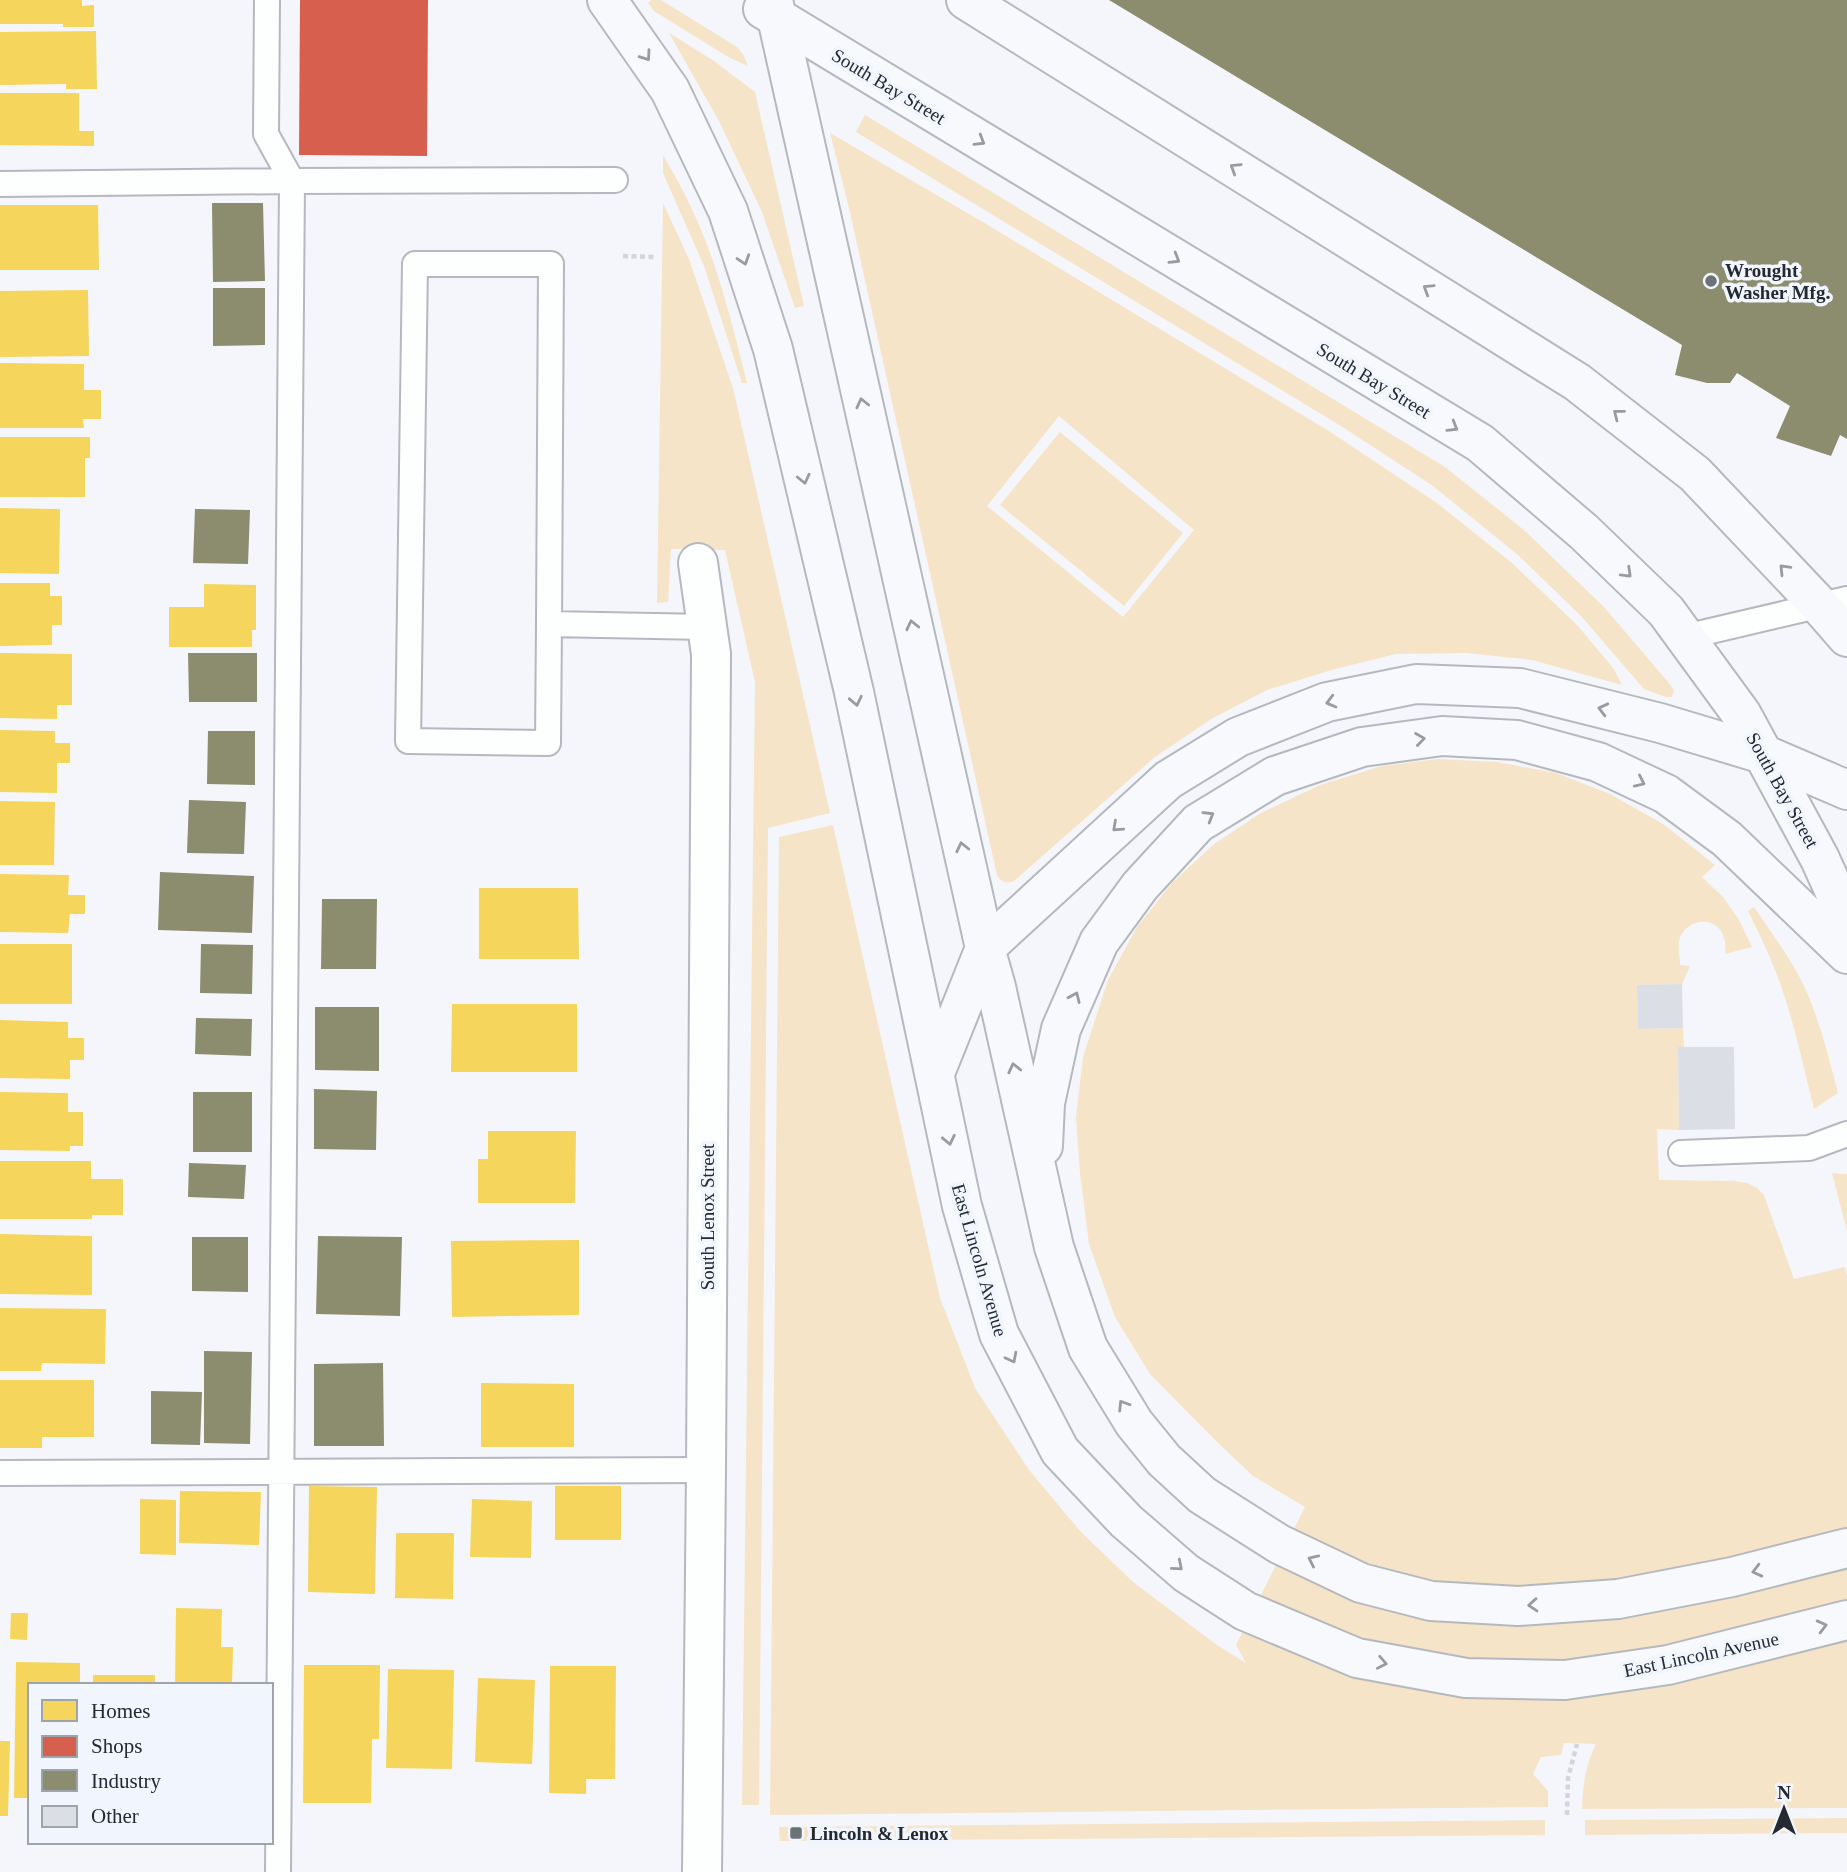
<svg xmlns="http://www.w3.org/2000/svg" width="1847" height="1872" font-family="Georgia,serif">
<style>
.green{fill:#f6e4c8;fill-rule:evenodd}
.homes{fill:#f6d55c}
.shops{fill:#d6604d}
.industry{fill:#8c8c6e}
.building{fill:#dbdee4}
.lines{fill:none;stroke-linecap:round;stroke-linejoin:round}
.lane-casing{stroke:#b5b8be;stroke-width:28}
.street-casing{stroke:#b5b8be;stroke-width:42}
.secondary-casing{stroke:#b5b8be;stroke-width:42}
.path{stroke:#d4d5d7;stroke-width:4.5;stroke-dasharray:5 3.5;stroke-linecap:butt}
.lane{stroke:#fdfefe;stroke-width:24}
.street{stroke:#fdfefe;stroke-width:38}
.secondary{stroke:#f8f9fc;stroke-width:38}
.oneway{stroke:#999ba1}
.poi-dot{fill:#6d7178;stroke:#f1f5fe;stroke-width:2.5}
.labels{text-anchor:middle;stroke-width:7;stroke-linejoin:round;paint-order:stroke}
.street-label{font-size:19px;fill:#252931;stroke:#f1f5fe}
.poi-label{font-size:19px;font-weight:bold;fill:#252931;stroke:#f1f5fe;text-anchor:start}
</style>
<rect width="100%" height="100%" fill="#f4f6fb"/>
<path class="green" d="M651,0H661L737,47L743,54L748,66L730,58L654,11L648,3Z
M669,33L714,61L755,92L804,306L795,308L762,212L719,121Z
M865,115L1445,467L1524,530L1604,607L1668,682L1674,690L1672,697H1666L1644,689L1581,616L1518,555L1433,486L1341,426L856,132Z
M830,133L988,225L1332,433L1437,503L1512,563L1577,625L1614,669L1622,685L1532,660L1467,653L1396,654L1335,669L1267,690L1213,718L1155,757L1014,881C1006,884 1001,882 997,875L849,208ZM1059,416L1194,530L1123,617L987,506Z
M663,155C670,168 678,180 684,193C715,252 731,319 747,383H742L704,266L663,173Z
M663,203L689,259L733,388L830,813L768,828L759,1805H742L755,682L725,550L671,549L668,602L657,603Z
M1060,432L1183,533L1124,606L1000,505Z
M1438,759L1497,762L1556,773L1610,794L1663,824L1715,865L1702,877L1723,897L1739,920L1752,947L1725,954C1730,911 1683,915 1679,942C1678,950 1680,958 1680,965L1690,966L1682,984L1637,985L1638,1029L1683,1028L1684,1047H1678L1679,1130L1657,1129L1659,1180L1734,1181L1747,1183L1757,1188L1764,1195L1794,1279L1845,1267L1847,1276V1808L1582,1809C1583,1784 1585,1767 1596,1744L1564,1743L1561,1755L1541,1757L1533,1774L1548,1791V1807L770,1815L779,837L833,825L940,1298L975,1388L1029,1470L1080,1531L1133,1582L1217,1645L1246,1663L1236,1645L1305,1507L1253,1476L1213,1438L1150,1374L1115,1317L1089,1244L1080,1173L1076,1118L1083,1057L1108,980L1137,927L1172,883L1214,844L1261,813L1320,785L1382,766Z
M1754,907C1774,937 1797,966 1810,1000C1822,1030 1830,1062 1838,1093L1814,1109C1804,1069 1796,1030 1783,992C1774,964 1761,937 1748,911Z
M1832,1173L1847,1174V1232Z
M1847,1818V1833L1585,1835V1820Z
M1545,1820V1835L780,1841L779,1827Z"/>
<path class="homes" d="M0,0H82V6L94,5V27H63V24H0Z
M96,31L97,89H66V84L0,85V32Z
M0,93H79V131H94V146L0,145Z
M0,205H98L99,270H0Z
M88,290L89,356L0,357V291Z
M0,363L84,364V390H101V419H83L84,428H0Z
M0,437H90V458H85V497H0Z
M0,508L60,509L59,574L0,573Z
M0,583H50V596H62V625H52V645L0,646Z
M204,584L256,585V630H252V647H169V607H204Z
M0,653L72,654V705H57V719L0,718Z
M0,730L55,731V743H70V763H57V793L0,792Z
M0,801L55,802L54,865H0Z
M0,874L69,875L68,895H85V914H70L68,933L0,932Z
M479,888H578L579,959H479Z
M0,944H72V1004H0Z
M452,1004H577V1072H451Z
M0,1020L68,1022V1038H84V1060H70V1079L0,1078Z
M0,1092L68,1093V1112H83V1146H70V1151L0,1150Z
M488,1131H576L575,1203H478V1159H488Z
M0,1161H91V1179H123V1215H92V1219H0Z
M0,1234L92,1236V1295L0,1294Z
M579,1240V1315L452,1317L451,1241Z
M0,1308L106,1309L105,1364L42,1363L41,1371H0Z
M0,1380H94V1437H42V1448H0Z
M481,1383L574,1384V1447H481Z
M309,1486L377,1487L375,1594L308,1592Z
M555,1486H621V1540H555Z
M180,1491L261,1492L259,1545L179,1543Z
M140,1499L176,1500V1555L140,1554Z
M472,1499L532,1501L531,1558L470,1557Z
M396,1533H454L453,1599L395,1598Z
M176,1608L222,1609L221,1647H233L232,1685H175Z
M11,1613H28L27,1640L10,1639Z
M16,1662L80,1663V1685H30V1798H14Z
M304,1665H380L379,1739H372L371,1803H303Z
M550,1666H616L615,1779H586V1794L549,1793Z
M388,1669L454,1670L452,1769L386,1768Z
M93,1675H155V1685H93Z
M478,1678L535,1680L532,1764L475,1762Z
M0,1741H10L8,1816H0Z"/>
<path class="shops" d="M300,0H428L427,156L299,155Z"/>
<path class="industry" d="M1109,0H1847V439L1840,435L1831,456L1776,438L1790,406L1737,373L1730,383H1707L1675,375L1682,345Z
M212,203H263L265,281L213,282Z
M213,288H265V345L213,346Z
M195,509L250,510L248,564L193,563Z
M188,653H257V702H189Z
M208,731H255V785L207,784Z
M189,800L246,802L244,854L187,853Z
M160,872L254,876L252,933L158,930Z
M322,899H377L376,969H321Z
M201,944L253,945L252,994L200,993Z
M315,1007H379V1071L315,1070Z
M196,1018L252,1019L251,1056L195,1054Z
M314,1089L377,1091L376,1150L314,1149Z
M193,1092H252V1152H193Z
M189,1163L246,1165L244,1199L188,1197Z
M318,1236L402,1237L400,1316L316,1314Z
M192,1237H248V1292L192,1291Z
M204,1351L252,1352L250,1444L204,1443Z
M383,1363L384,1446H314V1364Z
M151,1391L202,1392L200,1445L151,1444Z"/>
<path class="building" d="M1682,984L1683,1028L1638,1029L1637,985Z
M1678,1047H1734L1735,1129L1679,1130Z"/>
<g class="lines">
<defs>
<path id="lane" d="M267,0L266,134L292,181L278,1872
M0,184L292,181L615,180
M549,624L548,743L408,741L415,264H551L549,624L707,627
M1685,637L1847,599
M1681,1153L1809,1148L1847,1134
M0,1473L706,1470"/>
<path id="street" d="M698,563L711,654L706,1470L702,1872"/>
<path id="secondary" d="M607,0L670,90L728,211L773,349L854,692L962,1206L999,1334L1060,1451L1126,1521L1186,1573L1245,1611L1357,1658L1466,1678L1565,1680L1668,1665L1847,1620
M773,0L985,948L996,987L1054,1247L1088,1348L1134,1423L1164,1460L1202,1495L1279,1544L1361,1583L1431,1601L1518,1606L1618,1599L1732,1577L1847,1548
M966,0L1577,382L1695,474L1820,606L1847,637
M763,9L1480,443L1584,532L1666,611L1742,715L1820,859L1847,919
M935,1073L985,948L1168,780L1238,737L1327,702L1416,684L1520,688L1660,723L1763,754L1847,790
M1043,1146L1045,1103L1061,1029L1099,942L1140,886L1198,823L1275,776L1362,747L1442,736L1517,740L1598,762L1666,794L1727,839L1847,954"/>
</defs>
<use href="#lane" class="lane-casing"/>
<use href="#street" class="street-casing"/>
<use href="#secondary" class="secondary-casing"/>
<path class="path" d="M623,256L656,257
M1567,1815L1568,1778L1577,1744"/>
<use href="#lane" class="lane"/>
<use href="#street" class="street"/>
<use href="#secondary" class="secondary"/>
</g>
<defs><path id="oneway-chevron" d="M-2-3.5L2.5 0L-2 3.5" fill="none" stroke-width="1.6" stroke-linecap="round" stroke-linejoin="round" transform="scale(1.75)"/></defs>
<g class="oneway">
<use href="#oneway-chevron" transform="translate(646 56) rotate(55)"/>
<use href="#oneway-chevron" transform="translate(980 141) rotate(31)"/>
<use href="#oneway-chevron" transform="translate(1235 168) rotate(-148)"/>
<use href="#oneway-chevron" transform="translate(1175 259) rotate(31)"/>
<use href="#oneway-chevron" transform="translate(744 260) rotate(72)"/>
<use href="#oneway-chevron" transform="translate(1428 289) rotate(-148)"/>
<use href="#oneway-chevron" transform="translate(862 403) rotate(-103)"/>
<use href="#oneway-chevron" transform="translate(1618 414) rotate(-142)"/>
<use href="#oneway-chevron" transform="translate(1453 427) rotate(31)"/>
<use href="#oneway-chevron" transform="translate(804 479) rotate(77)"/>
<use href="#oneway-chevron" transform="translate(1784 569) rotate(-134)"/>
<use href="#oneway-chevron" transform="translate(1627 573) rotate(44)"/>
<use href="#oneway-chevron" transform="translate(912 625) rotate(-103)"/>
<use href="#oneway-chevron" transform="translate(856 701) rotate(78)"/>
<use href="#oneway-chevron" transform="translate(1331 702) rotate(165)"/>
<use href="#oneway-chevron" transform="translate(1603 709) rotate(-166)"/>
<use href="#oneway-chevron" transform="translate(1420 739) rotate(-8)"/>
<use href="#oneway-chevron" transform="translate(1640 782) rotate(25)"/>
<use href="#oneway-chevron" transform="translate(1209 816) rotate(-31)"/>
<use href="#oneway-chevron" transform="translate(1117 827) rotate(138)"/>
<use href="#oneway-chevron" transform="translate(962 847) rotate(-103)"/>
<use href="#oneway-chevron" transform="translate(1075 997) rotate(-66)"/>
<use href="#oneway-chevron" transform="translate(1014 1068) rotate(-103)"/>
<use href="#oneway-chevron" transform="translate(949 1140) rotate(78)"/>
<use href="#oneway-chevron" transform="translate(1012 1358) rotate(63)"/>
<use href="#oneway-chevron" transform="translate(1123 1405) rotate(-122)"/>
<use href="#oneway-chevron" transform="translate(1313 1560) rotate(-155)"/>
<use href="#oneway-chevron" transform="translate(1178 1566) rotate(40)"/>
<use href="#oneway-chevron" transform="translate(1757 1571) rotate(166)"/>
<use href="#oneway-chevron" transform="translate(1533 1605) rotate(176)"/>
<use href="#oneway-chevron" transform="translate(1822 1626) rotate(-14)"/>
<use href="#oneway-chevron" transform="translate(1382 1663) rotate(11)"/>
</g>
<g class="poi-dot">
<circle cx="1711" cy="281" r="7"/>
<rect x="789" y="1826" width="14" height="14" rx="3.5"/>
</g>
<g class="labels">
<g class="street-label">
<text transform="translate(889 86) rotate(31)" y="7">South Bay Street</text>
<text transform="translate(1374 380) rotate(31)" y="7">South Bay Street</text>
<text transform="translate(1783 790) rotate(61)" y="7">South Bay Street</text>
<text transform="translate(707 1217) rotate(-90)" y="7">South Lenox Street</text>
<text transform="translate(980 1260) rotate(74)" y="7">East Lincoln Avenue</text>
<text transform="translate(1701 1654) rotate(-12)" y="7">East Lincoln Avenue</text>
</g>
<g class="poi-label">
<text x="1725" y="277">Wrought<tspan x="1725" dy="22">Washer Mfg.</tspan></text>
<text x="810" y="1840">Lincoln &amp; Lenox</text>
</g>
</g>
<rect x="28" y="1683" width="245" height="161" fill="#f1f5fe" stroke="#9fa3ac" stroke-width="2"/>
<rect x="42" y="1700" width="35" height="21" fill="#f6d55c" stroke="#9fa3ac" stroke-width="2"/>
<text x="91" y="1718" font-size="21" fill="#252931">Homes</text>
<rect x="42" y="1736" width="35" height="21" fill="#d6604d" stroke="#9fa3ac" stroke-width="2"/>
<text x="91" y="1753" font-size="21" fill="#252931">Shops</text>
<rect x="42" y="1770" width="35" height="21" fill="#8c8c6e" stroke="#9fa3ac" stroke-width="2"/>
<text x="91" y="1788" font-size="21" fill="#252931">Industry</text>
<rect x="42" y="1806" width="35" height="21" fill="#dbdee4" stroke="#9fa3ac" stroke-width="2"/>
<text x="91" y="1823" font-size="21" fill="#252931">Other</text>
<g transform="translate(1784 1809)" stroke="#f1f5fe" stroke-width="5" paint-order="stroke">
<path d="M0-5L12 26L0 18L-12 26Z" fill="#252931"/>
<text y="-10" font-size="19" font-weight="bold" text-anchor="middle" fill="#252931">N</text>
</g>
</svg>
